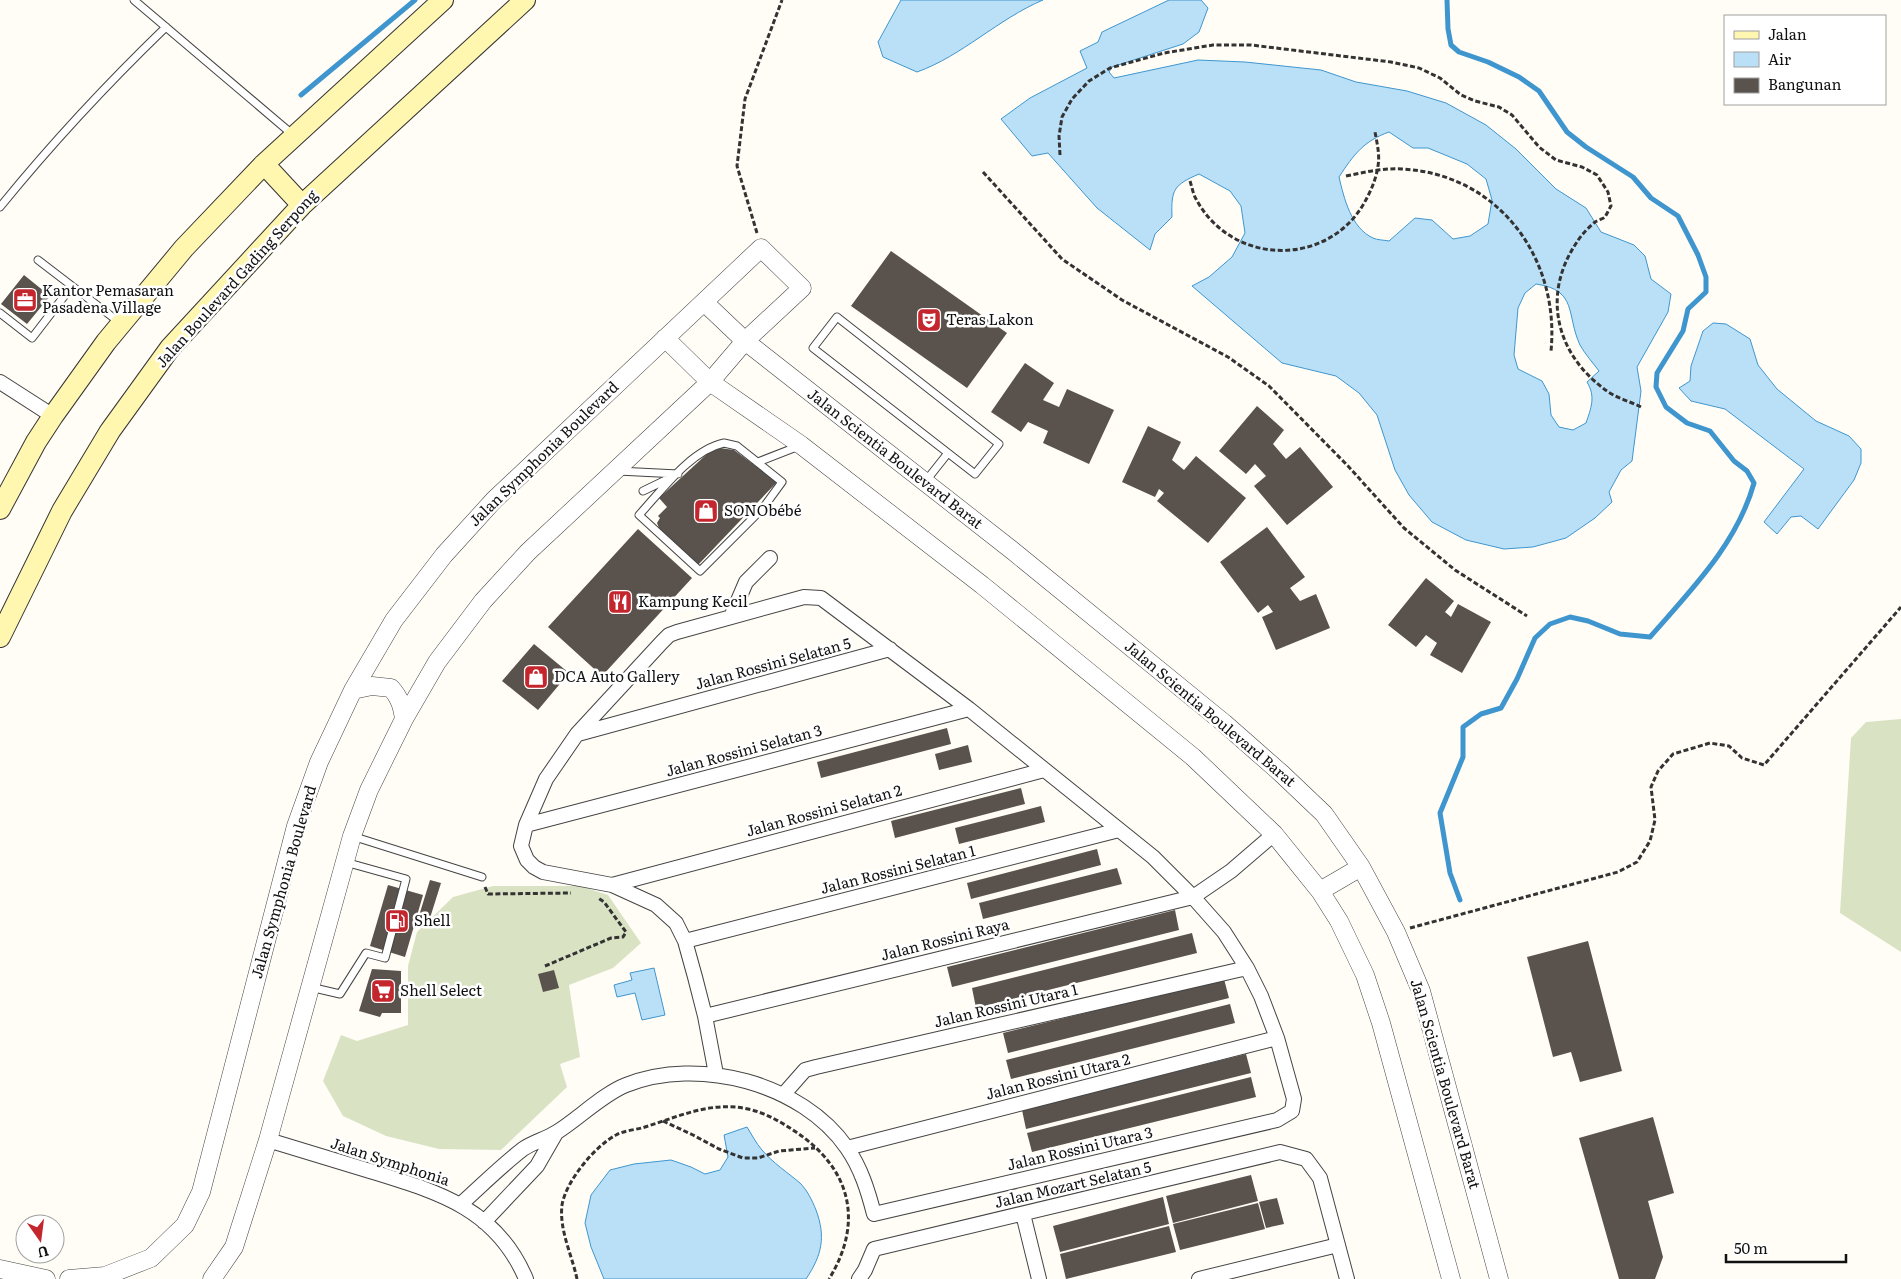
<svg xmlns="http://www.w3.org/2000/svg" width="1901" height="1279" font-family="Literata,serif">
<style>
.cemetery{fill:#d9e3c4}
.water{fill:#b9e0f7;stroke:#3f96cf;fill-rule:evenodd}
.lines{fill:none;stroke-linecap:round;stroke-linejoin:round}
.stream{stroke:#3f96cf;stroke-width:5}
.building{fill:#5a524d}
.service-casing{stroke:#444;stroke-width:9}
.minor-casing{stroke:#444;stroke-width:16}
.tertiary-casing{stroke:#444;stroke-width:19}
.secondary-casing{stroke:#333;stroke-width:22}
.path{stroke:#333;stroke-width:3;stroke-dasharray:5 2.5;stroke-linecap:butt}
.service{stroke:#fff;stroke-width:7}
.minor{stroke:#fff;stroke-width:14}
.tertiary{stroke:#fff;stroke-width:18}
.secondary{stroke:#fff6b0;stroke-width:20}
.path-bridge{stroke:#333;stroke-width:3;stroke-dasharray:5 2.5;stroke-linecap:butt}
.labels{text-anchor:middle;stroke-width:5;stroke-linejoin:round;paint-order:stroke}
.street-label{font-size:15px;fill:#111;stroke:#fff}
.poi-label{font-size:15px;fill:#111;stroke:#fff;text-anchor:start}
</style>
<rect width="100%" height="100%" fill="#fffdf5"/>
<path class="cemetery" d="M1901,719V952L1840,913L1851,738L1866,722Z
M493,886H580L608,895L641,943L613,968L569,985L580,1057L560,1064L567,1087L501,1150L439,1149L386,1136L343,1116L323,1081L341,1035L357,1041L408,1025V966L417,932L453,897Z"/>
<path class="water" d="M901,0H1043C998,19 962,56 917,72L883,57L878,42Z
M1169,0H1201L1208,8L1199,32L1183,44L1112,67L1109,72L1114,78L1198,60L1245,62L1321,70L1356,82L1407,91L1446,103L1486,125L1516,149L1556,189L1586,208L1601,232L1634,245L1645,256L1651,279L1671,294L1668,312L1637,367L1641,391L1632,461L1621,470L1609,492L1612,502L1595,518L1566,538L1533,547L1504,549L1466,540L1432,522L1409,495L1395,470L1377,415L1359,393L1336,376L1282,363L1192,286L1209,277L1232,257L1245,233L1241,206L1230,191L1199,174C1174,185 1171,189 1172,217L1155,234L1150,250L1097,208L1048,153L1032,156L1001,119L1030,98L1087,68L1080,51L1098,42L1102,32ZM1389,132L1413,148H1428L1467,164L1486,179L1492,200L1488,224L1470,236L1453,239L1432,220L1415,218L1389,241C1384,240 1377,240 1373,238C1351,228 1344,198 1339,177C1354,154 1364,141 1389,132ZM1536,284C1578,290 1566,315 1580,345C1585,354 1593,363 1599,371L1587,382C1596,397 1591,408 1586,423L1573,430L1559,427L1551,415L1549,394L1542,381L1518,369L1514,355L1518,308L1525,293Z
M1713,323L1726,324L1750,339L1758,365L1777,389L1816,421L1849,436L1861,449V463L1854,480L1818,529L1801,516L1791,517L1777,534L1764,522L1804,469L1725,409L1691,401L1679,388L1690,381L1691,366L1703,331Z
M654,968L665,1015L642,1020L635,993L617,997L614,985L632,980L630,973Z
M747,1127C752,1135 756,1143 762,1150C773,1163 787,1172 800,1183C807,1190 812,1200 816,1210C826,1237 822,1255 806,1279H604L591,1247L585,1223L591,1195L610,1170L634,1164L671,1160L691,1167L705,1174L720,1170L728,1157L724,1135Z"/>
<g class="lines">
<path class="stream" d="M1447,0L1448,29L1451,45L1459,52L1488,62L1519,77L1539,91L1567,132L1586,147L1633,177L1651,198L1678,216L1698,255L1706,277V292L1688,309L1683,331L1657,373L1656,387L1666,407L1687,423L1710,431L1734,461L1747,471L1754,483C1737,544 1691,590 1650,637L1620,634L1588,621L1570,617L1550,624L1535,638L1517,679L1501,708L1481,714L1463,727V757L1440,813L1450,873L1460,900
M301,95L415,0"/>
</g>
<path class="building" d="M891,251L1007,333L967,388L851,306Z
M24,275L50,296L27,324L1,304Z
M1025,363L1054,383L1043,400L1059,407L1067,389L1114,410L1089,464L1043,443L1048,431L1028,422L1021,432L991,412Z
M1257,406L1284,430L1273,444L1286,459L1300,447L1333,487L1287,525L1254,486L1266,476L1255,464L1246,474L1219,451Z
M1148,426L1181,442L1172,460L1184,470L1196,456L1246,498L1208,543L1157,501L1164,493L1159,489L1155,497L1122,482Z
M720,448L734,450L777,482L697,566L659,528L657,523L660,518L658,516L667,507L659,498L708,453Z
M1267,527L1305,577L1290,588L1300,601L1316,594L1330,628L1276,650L1262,617L1273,612L1268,605L1258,613L1220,562Z
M638,529L692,578L602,676L548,627Z
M1426,578L1454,601L1445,612L1451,617L1458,604L1491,622L1462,673L1430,655L1437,643L1426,635L1416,647L1388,625Z
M534,644L569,673L538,710L502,681Z
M947,728L951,744L821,778L817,762Z
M968,745L972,762L939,770L935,754Z
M1021,788L1025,804L895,838L891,821Z
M1041,806L1045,822L959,844L955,828Z
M1097,849L1101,865L971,899L967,883Z
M1117,868L1122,884L983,919L979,903Z
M430,880L441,883L430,918L425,921L418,919Z
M388,885L423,895L405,957L370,946Z
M1175,910L1179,930L952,987L947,967Z
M1192,933L1197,953L976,1008L972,988Z
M1588,941L1622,1071L1580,1082L1571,1052L1553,1057L1527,957Z
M372,969L401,971V1013H382L380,1017L359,1011Z
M554,970L559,988L543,992L538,974Z
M1224,979L1229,998L1008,1053L1003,1033Z
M1230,1004L1235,1023L1011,1079L1006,1060Z
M1246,1054L1251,1073L1026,1129L1022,1110Z
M1251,1077L1256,1097L1032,1152L1027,1133Z
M1653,1117L1674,1193L1648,1201L1663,1257L1655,1279H1619L1579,1138Z
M1251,1175L1258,1201L1173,1223L1166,1196Z
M1163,1197L1169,1224L1060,1252L1053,1226Z
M1277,1198L1284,1224L1266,1228L1259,1202Z
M1258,1203L1265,1229L1180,1250L1173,1224Z
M1169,1226L1176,1252L1066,1279L1060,1254Z"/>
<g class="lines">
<defs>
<path id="service" d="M134,0L292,134
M0,207C52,143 107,84 166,27
M38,260L119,322
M0,313L32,338L72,286
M837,317L999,444L975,474L813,348Z
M724,443L737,446L782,482L763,508L700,571L639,515C662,490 691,450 724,443Z
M758,462L799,446
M618,471L678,474
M925,482L948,453
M643,491L674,476
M352,836L482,877
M310,987L340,994L366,953L385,958L406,879L345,862"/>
<path id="minor" d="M0,382L53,416
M731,617L746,582L770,558
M578,734L890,649
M526,825L969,709
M612,885L1044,770
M685,941L1119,830
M705,1016L1193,897L1231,871L1274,834
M783,1095L805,1070L816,1067L1247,968
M268,1140C302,1150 336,1161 370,1171C438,1192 496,1208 526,1279
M847,1148L1277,1038
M461,1204C481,1186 501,1166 523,1149C533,1142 546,1139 557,1132C578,1119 603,1094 626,1085C698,1056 802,1083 847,1148C861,1168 868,1191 874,1214L1277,1120L1292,1111L1294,1099L1277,1038L1261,996L1247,968L1224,932L1193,897L1153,857L969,709L821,598L804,597L677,632L669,635L662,642L577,734L546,779L526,825L521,846L527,860L534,867L543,872L612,885L656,905L676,923L685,941L695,977L705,1016L716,1074
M1023,1214L1039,1279
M484,1222L537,1166L556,1133
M859,1279L865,1270L874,1249L1280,1152L1306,1159L1320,1178L1347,1279
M1199,1279L1338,1245"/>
<path id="tertiary" d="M704,302L745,341L1013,551L1224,723L1282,774L1324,814L1361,867L1396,932L1421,991L1499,1279
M665,338L710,382L801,445L982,585L1193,757L1274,834L1320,891L1339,921L1365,975L1381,1023L1451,1279
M353,690L372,686L391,688C400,698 402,706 404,719
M1320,891L1361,867
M0,1269L46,1279
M69,1279L105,1276L151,1258L185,1225L201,1192L296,826L319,762L353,690L394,620L444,555L494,500L761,248L802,288L745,341L710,382L528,552L483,601L437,662L404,719L369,790L352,836L268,1140L234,1247L212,1279"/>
<path id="secondary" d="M264,164L302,205
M0,509L36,442L53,416L106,342L184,248L264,164L443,0
M0,637L62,511L110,431L170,348L302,205L525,0"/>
</defs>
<use href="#service" class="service-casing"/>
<use href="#minor" class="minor-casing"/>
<use href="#tertiary" class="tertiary-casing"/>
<use href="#secondary" class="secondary-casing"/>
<path class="path" d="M1060,155L1059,136L1062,117L1072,99L1089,81L1110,68L1164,53L1213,45H1251L1391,62L1419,68L1440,78L1461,95L1475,101L1499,107L1512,115L1539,147L1556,160L1582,167L1597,175L1608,192L1611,206C1609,209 1607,214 1605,217C1603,219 1598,220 1595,222C1589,227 1581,235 1577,242C1542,293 1555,352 1603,388C1613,397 1629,401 1641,407
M983,172L1062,259L1122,300L1228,357L1269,386L1348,466L1404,528L1455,570L1527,616
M1346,176C1365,172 1383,168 1402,169C1499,174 1560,259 1551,351
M757,233L737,166L745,99L782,0
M485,887L488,894L571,893
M1410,928L1618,872L1637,862L1650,841L1655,820L1651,787L1658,771L1673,754L1710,743L1729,746L1742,758L1764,765L1901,607
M545,966L611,938L623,937L626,932L604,902L598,898
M663,1121L693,1135L719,1149L743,1158H758L779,1151L815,1148
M577,1279C572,1255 559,1230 562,1205C566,1181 595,1146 616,1135C625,1130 636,1130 645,1127C680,1116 711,1101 748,1109C766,1113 781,1122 796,1132C851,1169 864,1222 829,1279"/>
<use href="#service" class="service"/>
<use href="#minor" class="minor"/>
<use href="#tertiary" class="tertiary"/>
<use href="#secondary" class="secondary"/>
<path class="path-bridge" d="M1190,181C1192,187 1193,194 1196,199C1231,265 1325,268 1363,205C1370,193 1376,180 1378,166C1380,155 1377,143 1375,132"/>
</g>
<defs>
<symbol id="office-square" viewBox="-11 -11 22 22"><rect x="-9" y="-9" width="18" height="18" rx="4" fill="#c4262e" stroke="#fff"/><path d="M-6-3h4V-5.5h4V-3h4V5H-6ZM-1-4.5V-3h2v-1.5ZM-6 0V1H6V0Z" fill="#fff"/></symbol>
<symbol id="theatre-square" viewBox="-11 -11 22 22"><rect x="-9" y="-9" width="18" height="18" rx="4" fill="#c4262e" stroke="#fff"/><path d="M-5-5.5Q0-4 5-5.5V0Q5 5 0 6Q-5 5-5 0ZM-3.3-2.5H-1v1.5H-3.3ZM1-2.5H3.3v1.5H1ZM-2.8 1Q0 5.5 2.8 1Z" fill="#fff"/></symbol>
<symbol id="shop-square" viewBox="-11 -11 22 22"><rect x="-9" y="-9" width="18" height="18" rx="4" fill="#c4262e" stroke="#fff"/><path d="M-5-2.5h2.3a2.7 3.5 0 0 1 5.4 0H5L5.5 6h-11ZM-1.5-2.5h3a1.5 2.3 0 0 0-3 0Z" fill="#fff"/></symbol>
<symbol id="restaurant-square" viewBox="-11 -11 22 22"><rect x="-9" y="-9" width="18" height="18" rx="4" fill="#c4262e" stroke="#fff"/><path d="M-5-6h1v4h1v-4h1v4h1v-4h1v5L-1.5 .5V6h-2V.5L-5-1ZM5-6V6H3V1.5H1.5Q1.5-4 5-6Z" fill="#fff"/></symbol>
<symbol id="fuel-square" viewBox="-11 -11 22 22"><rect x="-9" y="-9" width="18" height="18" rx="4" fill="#c4262e" stroke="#fff"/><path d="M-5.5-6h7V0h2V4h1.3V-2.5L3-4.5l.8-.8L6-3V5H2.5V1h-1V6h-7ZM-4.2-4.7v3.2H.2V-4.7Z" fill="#fff"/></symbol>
<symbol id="supermarket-square" viewBox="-11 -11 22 22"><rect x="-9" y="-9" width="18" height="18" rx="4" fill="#c4262e" stroke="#fff"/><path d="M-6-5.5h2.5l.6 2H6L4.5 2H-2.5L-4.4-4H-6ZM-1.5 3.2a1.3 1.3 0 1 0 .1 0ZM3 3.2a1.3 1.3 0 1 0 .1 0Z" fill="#fff"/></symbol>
</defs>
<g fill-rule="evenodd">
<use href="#office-square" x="11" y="286" width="28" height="28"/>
<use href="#theatre-square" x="915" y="306" width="28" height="28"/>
<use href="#shop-square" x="692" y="497" width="28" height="28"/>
<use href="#restaurant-square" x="606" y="588" width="28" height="28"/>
<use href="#shop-square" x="522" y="663" width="28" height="28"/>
<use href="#fuel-square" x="383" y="907" width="28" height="28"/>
<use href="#supermarket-square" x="369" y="977" width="28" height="28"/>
</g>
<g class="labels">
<g class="street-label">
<text transform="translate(237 279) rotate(-48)" y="5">Jalan Boulevard Gading Serpong</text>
<text transform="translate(544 454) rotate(-44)" y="5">Jalan Symphonia Boulevard</text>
<text transform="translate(895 459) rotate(38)" y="5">Jalan Scientia Boulevard Barat</text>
<text transform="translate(773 664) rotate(-15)" y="5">Jalan Rossini Selatan 5</text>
<text transform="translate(1210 714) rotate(40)" y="5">Jalan Scientia Boulevard Barat</text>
<text transform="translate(744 751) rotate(-15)" y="5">Jalan Rossini Selatan 3</text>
<text transform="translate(824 811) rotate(-15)" y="5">Jalan Rossini Selatan 2</text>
<text transform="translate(898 870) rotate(-14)" y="5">Jalan Rossini Selatan 1</text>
<text transform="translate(284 882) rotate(-74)" y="5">Jalan Symphonia Boulevard</text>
<text transform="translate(945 940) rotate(-14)" y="5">Jalan Rossini Raya</text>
<text transform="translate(1006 1006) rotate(-13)" y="5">Jalan Rossini Utara 1</text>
<text transform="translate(1058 1077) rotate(-14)" y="5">Jalan Rossini Utara 2</text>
<text transform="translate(1445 1084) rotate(74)" y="5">Jalan Scientia Boulevard Barat</text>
<text transform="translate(1080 1149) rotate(-13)" y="5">Jalan Rossini Utara 3</text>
<text transform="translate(390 1162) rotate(18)" y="5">Jalan Symphonia</text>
<text transform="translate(1073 1185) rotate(-13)" y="5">Jalan Mozart Selatan 5</text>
</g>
<g class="poi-label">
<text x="42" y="296">Kantor Pemasaran<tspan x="42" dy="17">Pasadena Village</tspan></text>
<text x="946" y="325">Teras Lakon</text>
<text x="724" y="516">SONObébé</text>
<text x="638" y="607">Kampung Kecil</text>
<text x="554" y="682">DCA Auto Gallery</text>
<text x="414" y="926">Shell</text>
<text x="400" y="996">Shell Select</text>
</g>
</g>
<rect x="1724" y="15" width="162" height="90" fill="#ffffff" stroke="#a0a0a0"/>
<rect x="1734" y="31" width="25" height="8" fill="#fff6b0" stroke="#a0a0a0"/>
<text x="1768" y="40" font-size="15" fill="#111111">Jalan</text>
<rect x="1734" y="52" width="25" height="15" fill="#b9e0f7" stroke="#a0a0a0"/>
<text x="1768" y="65" font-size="15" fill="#111111">Air</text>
<rect x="1734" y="78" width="25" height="15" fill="#5a524d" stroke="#a0a0a0"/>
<text x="1768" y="90" font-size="15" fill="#111111">Bangunan</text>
<g transform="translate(40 1239) rotate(166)"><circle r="24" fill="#ffffff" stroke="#a0a0a0"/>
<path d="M0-4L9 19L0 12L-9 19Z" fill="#c4262e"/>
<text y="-8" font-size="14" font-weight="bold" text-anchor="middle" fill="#111111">U</text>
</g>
<path d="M1726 1254v8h120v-8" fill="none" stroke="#111111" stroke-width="2.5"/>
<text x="1734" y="1254" font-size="15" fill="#111111" stroke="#ffffff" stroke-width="4" paint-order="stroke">50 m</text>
</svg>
